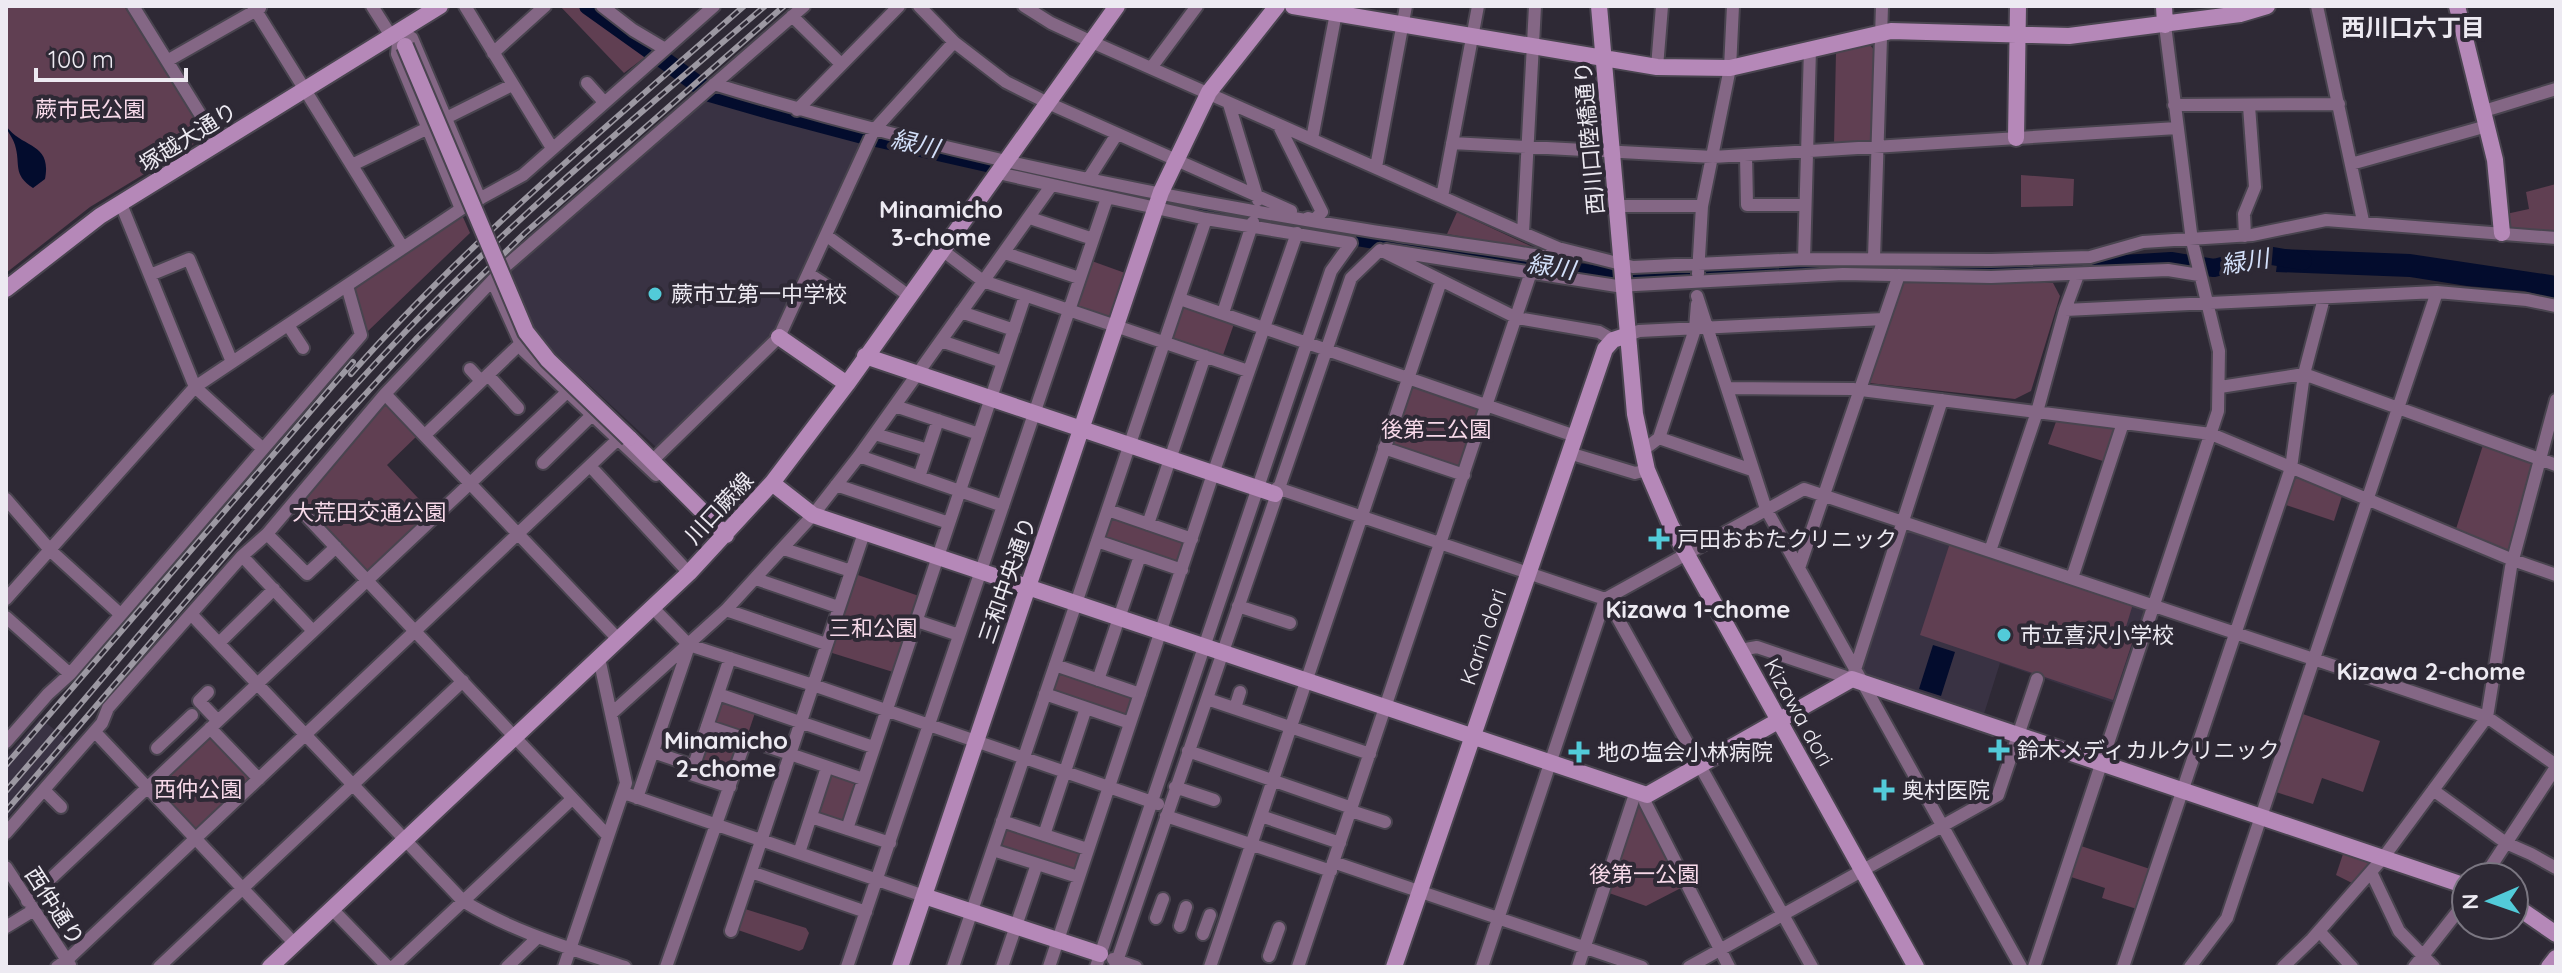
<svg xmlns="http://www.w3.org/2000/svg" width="2562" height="973" font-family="Quicksand,'Noto Sans JP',sans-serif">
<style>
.built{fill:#393243}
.green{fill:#603f52}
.water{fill:#030c2d}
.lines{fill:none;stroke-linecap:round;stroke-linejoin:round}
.river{stroke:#030c2d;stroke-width:18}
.street-casing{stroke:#49444f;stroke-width:16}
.secondary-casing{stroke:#49444f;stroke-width:20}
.street{stroke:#846785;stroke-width:12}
.secondary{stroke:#b588b8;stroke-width:16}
.rail-casing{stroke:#9c98a2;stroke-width:6}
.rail{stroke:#2e2935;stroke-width:3;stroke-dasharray:9;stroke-linecap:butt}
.secondary-bridge-casing{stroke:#49444f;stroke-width:20;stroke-linecap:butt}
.secondary-bridge{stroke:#b588b8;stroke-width:16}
.poi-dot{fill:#52cbd9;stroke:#2e2935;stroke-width:3}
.labels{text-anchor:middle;stroke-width:8;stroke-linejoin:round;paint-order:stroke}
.park-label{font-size:22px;fill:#f7d9e9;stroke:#2e2935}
.street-label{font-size:22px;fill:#edeaf2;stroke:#2e2935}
.poi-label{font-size:22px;fill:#edeaf2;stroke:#2e2935;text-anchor:start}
.neighbourhood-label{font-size:24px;font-weight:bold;fill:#edeaf2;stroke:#2e2935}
.water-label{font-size:24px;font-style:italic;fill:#d4e1fb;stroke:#2e2935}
</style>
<rect width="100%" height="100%" fill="#2e2935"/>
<path class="built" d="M704,98L865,140L778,327L767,341L656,447L541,340L527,317L507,270Z
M1907,527L2146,608L2114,703L2000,663L1983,717L1862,679L1859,672Z
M40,718L71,743L6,819V757Z"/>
<path class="green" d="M6,6H124L196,120L197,142L90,207L6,273Z
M560,6H588L653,51L624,73Z
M1870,45L1875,51L1872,139L1868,143L1834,144L1836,52Z
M2021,175L2074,179L2073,206L2021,207Z
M2556,184V233L2508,230L2506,214L2529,209L2526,192Z
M1457,212L1539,250L1447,234Z
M462,215L470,233L367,332L355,289Z
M1089,260L1125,273L1109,319L1075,309Z
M1902,281L2053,283L2060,296L2031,391L2015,399L1869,383Z
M1183,303L1235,321L1222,358L1170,340Z
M1413,386L1480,408L1462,470L1390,446L1410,388Z
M385,398L419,434L387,465L433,514L367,576L299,503Z
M2057,419L2115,426L2117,429L2106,462L2048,444Z
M2484,442L2535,462L2509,553L2455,532Z
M2293,474L2343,493L2334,521L2283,504Z
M1116,516L1183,540L1186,544L1180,563H1174L1108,541L1106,537L1112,518Z
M1950,543L2133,604L2125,630L2135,634L2113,700L1920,635Z
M855,574L919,596L893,672L829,652Z
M1059,672L1133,697L1127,715L1123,716L1054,692L1053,689Z
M718,694L757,707L730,787L691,774Z
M2300,713L2380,741L2363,792L2322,778L2313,804L2273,791Z
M210,733L252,779L196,834L154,788Z
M828,772L855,782L843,821L816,815Z
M1637,806H1641L1682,885L1681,888L1646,906L1609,893V891Z
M1008,827L1081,853L1075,871L1004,849L1002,846Z
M2078,845L2153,870L2140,910L2102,898L2105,888L2068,876Z
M2344,851L2373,861L2356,885L2336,875Z
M742,908L806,928L809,933L803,949L799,951L738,930L736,927Z"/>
<path class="water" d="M6,126C23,149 52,142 45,179L33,188C12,174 21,165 15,145C13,138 8,133 6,126Z
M2279,249L2410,254L2551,275L2556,276V299L2524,291L2467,286L2410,277L2276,272Z
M1933,645L1955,652L1941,696L1919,689Z"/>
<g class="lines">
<path class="river" d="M588,6L710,93L769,110L863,135L1172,205L1368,239L1610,277L1638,279L1816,267L2058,268L2171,261L2214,268L2266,255L2303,261"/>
<defs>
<path id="street" d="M133,6L218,143
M253,6L403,248
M372,6L391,36
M465,6L552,148
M602,6L633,30L665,49
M919,6L954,42L1006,82L1048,103L1291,211
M1024,6L1051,23L1092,42L1523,233L1558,248L1633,267L1804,259L1991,260L2090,257L2143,242L2252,235L2326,220L2556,238
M2317,6L2363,221
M792,16L841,64
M493,53L545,6
M167,61L260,8
M1657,67L1662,6
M1151,68L1197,6
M587,83L604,102
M714,84C927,149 1146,195 1366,230C1422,239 1478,246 1534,255L1548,257L1558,248
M1229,104L1258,200
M2174,105L2339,104
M797,110L899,6
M2484,111L2556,89
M446,118L512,85
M1279,126L1322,212L1314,220L1308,218
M1312,139L1336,13
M1452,143L1713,157L2177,128
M1746,155L1747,205H1805
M2351,164L2487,126
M352,165L428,128
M1376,167L1406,6
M998,173L1206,219L1351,243L1331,271L1096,967
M1089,178L1117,134
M1442,197L1478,6
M121,204L195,387L262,448
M1617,206H1702
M461,209L397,54L399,32L412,38L480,199
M1030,218L1093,239
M1523,233L1535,6
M827,236L909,296
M2245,236L2244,214L2255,187L2249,106
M942,250L983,281L1248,371
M1386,250L1617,286L1843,274L1991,277L2168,270L2199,275
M1005,253L1079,278
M1874,258L1882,6
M1804,259L1810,49
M809,274L835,291
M1698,274L1702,206L1730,68L1733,6
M150,275L189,259L232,362
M493,282L524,351L656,475
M1697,296L1766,509L2021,967
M1180,299L1575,436
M2065,310L2437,292L2527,300L2556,306
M961,312L1014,330
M1223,313L1253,222
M288,325L303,348
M1628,335L1639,331L1884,319
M941,341L1003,362
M470,369L481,381
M488,375L518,408
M2220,387L2304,374L2556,465
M1727,388L1853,389L2211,434L2513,560L2556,575
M385,394L618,639
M895,406L979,434
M875,434L928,450
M425,435L519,345
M1659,438L1752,470
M1384,448L1464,475
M1642,451L1659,438L1695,329L1697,304
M1569,453L1635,473L1647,470
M859,456L1003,506
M652,461L779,337L874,130L954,42
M543,463L591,416
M590,466L689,573
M919,477L938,420
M836,485L949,523
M1277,488L1605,599L1611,606L1812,967
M6,499L51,551L119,613
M294,503L608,836
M1108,510L1192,539
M1148,524L1205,356
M267,534L307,574L336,547
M1097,541L1182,570
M784,549L851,571
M1990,551L2037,412L2065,310L2078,275
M242,556L313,631
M1799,568L1899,275
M2072,578L2123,423
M756,579L838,607
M6,599L195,387L461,209L523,175L714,6
M1238,606L1290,623
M652,607L689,645L813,685L1158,804
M726,610L826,644
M191,614L463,901C514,932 569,948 625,967
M6,617L70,674
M917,621L959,635
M219,643L274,589
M1740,650L1757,647L1852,679L1942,400
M1055,665L1140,694
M1098,680L1140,556
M208,692L199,701L218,721
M718,694L873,747
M1045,694L1130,723
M1207,699L1370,754
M1235,708L1240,692
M612,713L726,610L813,515L859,456L1051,186
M707,726L746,739
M210,728L259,779
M95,732L295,944
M6,742L48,694L70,674L361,335L347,286
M157,748L192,715
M1188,751L1352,808
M653,752L694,766
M730,787L691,774L730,658
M1175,787L1214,800
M44,790L61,807
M2433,790L2506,843L2531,854L2556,868
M624,793L924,896
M1647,795L1645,802L1729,967
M637,798L689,646
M1351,811L1385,822
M1166,816L1331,871
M1261,816L1340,843
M811,817L890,843
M1002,821L1087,849
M847,829L1025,296
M6,833L102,723L108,708L242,556L267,534L385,394L507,265L804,6
M1044,835L1086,708
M993,850L1078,877
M799,853L827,767
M1333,862L1642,967
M6,867L70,965
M751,872L866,912
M2371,872L2399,931L2434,967
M2484,877L2556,767
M27,901L566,393
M332,909L388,967
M1156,918L1163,899
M1180,926L1186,907
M6,927L34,910
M731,931L864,533
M2319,931L2352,967
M1203,934L1210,915
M1269,956L1279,928
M1113,959L1136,967
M57,967L67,960L617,440
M159,967L463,681
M393,967L572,799
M507,967L537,938
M564,967L626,783L599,658
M666,967L746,739L863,779
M847,967L1107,198
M953,967L1206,219
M1002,967L1037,864
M1049,967L1213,474L1297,233
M1115,967L1351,278L1380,250L1517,318L1599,332L1613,340
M1210,967L1441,281
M1298,967L1531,272
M1482,967L1605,599L1804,489L2487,717L2556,765
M1578,967L1636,791
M1689,967L1998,795L2037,679
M2034,967L2218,411L2219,351L2192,241L2165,25
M2123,967L2291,468L2304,374L2324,298
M2190,967L2227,918L2437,292
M2283,967L2312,939L2383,858L2487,717L2511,567L2556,400
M2414,967L2466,901"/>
<path id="secondary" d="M1293,6L1657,67L1730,68L1891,31L2069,36L2240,14L2267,6
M1599,6L1635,414L1647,470L1671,526L1916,967
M2164,6L2165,25
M2457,6L2495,160L2502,233
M2016,138L2018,6
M6,289L100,216L440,6
M779,337L847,384
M865,356L1275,494
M629,438L726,535
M772,483L813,515L1647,795L1852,679L2466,886
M924,896L1100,954
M2514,905L2556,934
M270,967L689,573L772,483L847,384L1117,6
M900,967L1161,192L1209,92L1277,6
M1394,967L1605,349L1613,340L1628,335
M2549,967L2556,958"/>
</defs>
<use href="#street" class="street-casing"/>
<use href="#secondary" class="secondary-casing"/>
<use href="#street" class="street"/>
<use href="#secondary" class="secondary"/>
<defs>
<path id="rail" d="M351,374C470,239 609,125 744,6
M6,765L353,362
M6,791C139,638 266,478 407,330C518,214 643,111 765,6
M6,811L339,423L416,339L525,233L784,6"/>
</defs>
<use href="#rail" class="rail-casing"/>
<use href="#rail" class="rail"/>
<defs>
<path id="secondary-bridge" d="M405,46L526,332L548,360L629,438"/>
</defs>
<use href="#secondary-bridge" class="secondary-bridge-casing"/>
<use href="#secondary-bridge" class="secondary-bridge"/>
</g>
<g class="poi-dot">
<circle cx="655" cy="294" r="8"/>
<path d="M1655 527h8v8h8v8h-8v8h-8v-8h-8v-8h8z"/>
<circle cx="2004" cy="635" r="8"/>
<path d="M1995 738h8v8h8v8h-8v8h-8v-8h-8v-8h8z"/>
<path d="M1575 740h8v8h8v8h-8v8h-8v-8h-8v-8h8z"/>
<path d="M1880 778h8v8h8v8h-8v8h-8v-8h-8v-8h8z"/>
</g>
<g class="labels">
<g class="park-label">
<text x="90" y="117">蕨市民公園</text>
<text x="1436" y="437">後第二公園</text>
<text x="369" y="520">大荒田交通公園</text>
<text x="873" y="636">三和公園</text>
<text x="198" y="797">西仲公園</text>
<text x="1644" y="882">後第一公園</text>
</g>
<g class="street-label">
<text transform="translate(188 137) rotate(-32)" y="8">塚越大通り</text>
<text transform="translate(1589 138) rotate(-95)" y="8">西川口陸橋通り</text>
<text transform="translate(719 508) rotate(-47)" y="8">川口蕨線</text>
<text transform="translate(1007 580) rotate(-71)" y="8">三和中央通り</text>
<text transform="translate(1483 637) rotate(-71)" y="8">Karin dori</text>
<text transform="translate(1799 712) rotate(61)" y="8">Kizawa dori</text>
<text transform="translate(55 906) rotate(57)" y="8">西仲通り</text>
</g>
<g class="poi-label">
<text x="671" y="302">蕨市立第一中学校</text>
<text x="1677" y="547">戸田おおたクリニック</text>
<text x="2020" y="643">市立喜沢小学校</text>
<text x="2017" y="758">鈴木メディカルクリニック</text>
<text x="1597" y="760">地の塩会小林病院</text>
<text x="1902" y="798">奥村医院</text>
</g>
<g class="neighbourhood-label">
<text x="2413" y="36">西川口六丁目</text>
<text x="941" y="218">Minamicho<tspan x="941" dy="28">3-chome</tspan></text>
<text x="1698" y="618">Kizawa 1-chome</text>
<text x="2431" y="680">Kizawa 2-chome</text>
<text x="726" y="749">Minamicho<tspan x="726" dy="28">2-chome</tspan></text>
</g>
<g class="water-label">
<text transform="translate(915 144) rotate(13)" y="8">緑川</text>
<text transform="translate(2245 262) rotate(-9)" y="8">緑川</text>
<text transform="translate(1551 267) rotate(9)" y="8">緑川</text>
</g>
</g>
<rect width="2562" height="973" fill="none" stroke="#edeaf2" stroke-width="16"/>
<g transform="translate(2490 901) rotate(268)"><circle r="38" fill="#2e2935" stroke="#7a7681" stroke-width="2"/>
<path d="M0-6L14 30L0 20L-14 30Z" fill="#52cbd9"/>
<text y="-12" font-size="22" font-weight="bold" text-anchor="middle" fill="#edeaf2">N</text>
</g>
<path d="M36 68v12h150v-12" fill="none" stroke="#edeaf2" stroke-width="4"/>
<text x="48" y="68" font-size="24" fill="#edeaf2" stroke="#2e2935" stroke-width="6" paint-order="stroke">100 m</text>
</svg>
